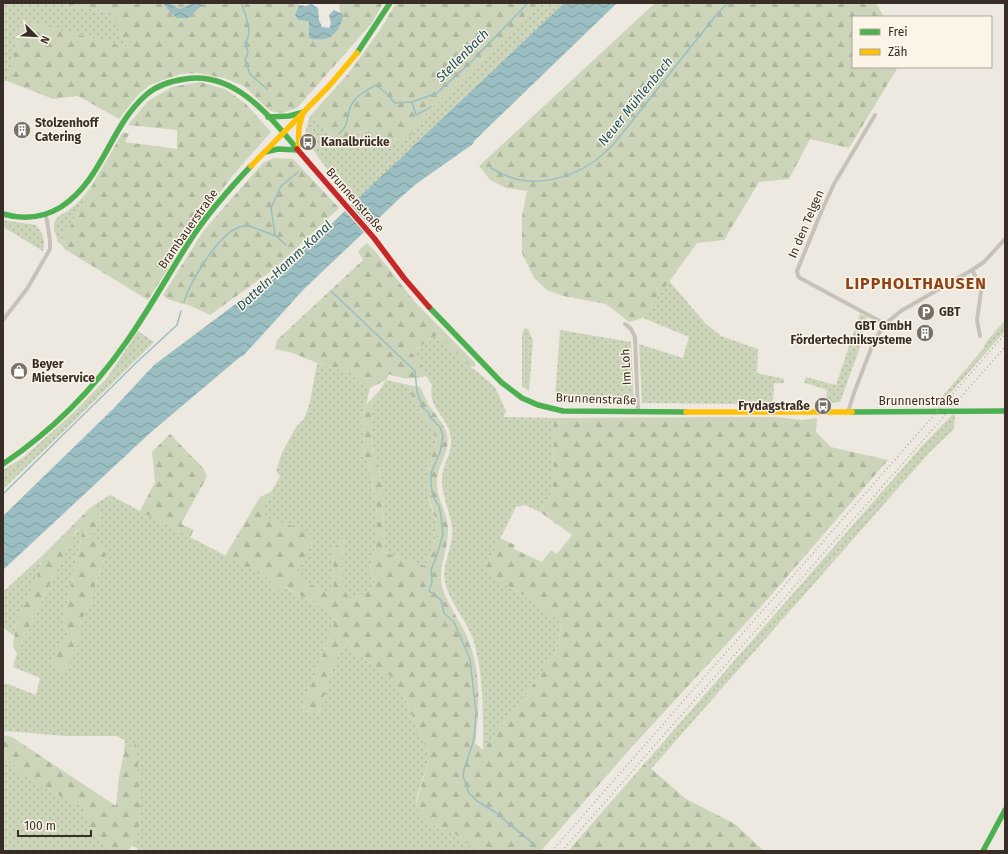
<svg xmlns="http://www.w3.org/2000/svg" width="1008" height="854" font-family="'Fira Sans',sans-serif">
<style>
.grass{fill:url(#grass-dots)}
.forest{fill:url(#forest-firs)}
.water{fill:url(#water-waves)}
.pier{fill:#eee9e0}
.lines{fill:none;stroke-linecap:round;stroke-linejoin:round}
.stream{stroke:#9abec1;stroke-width:1.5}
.street{stroke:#c7c1b9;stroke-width:4}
.fast{stroke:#4caf50;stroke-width:5.5}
.slow{stroke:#ffc107;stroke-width:5.5}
.jam{stroke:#c62828;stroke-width:5.5}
.rail{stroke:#aea9a4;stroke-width:1.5;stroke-dasharray:1 3;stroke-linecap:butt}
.labels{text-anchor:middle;stroke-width:3;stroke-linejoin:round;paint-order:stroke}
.poi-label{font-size:12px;font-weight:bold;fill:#382e27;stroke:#fbf4e7;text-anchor:start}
.street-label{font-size:12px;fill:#382e27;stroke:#fbf4e7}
.water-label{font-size:13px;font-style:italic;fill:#18525e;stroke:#fbf4e7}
.district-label{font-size:16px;font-weight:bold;letter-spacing:1px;fill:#8f4118;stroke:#fbf4e7}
</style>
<defs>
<pattern id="grass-dots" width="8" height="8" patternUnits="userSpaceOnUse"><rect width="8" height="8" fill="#ccd5b9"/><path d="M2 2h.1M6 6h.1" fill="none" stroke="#b0b79f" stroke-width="1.8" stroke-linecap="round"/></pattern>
<pattern id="forest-firs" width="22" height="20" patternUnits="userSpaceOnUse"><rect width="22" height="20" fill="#ccd5b9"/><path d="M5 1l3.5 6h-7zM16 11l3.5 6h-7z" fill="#b0b79f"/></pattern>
<pattern id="water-waves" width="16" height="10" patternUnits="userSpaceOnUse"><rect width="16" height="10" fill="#9abec1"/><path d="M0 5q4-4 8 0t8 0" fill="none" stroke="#7f9b9d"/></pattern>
</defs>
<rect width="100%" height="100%" fill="#eee9e0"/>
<path class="grass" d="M3,3H58L110,12L128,47L23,21L7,81H3Z
M539,3H564L355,202C344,188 308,150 306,134C305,128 309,121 310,116L339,140L367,130L407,140L424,116Z
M95,180L63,240L71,253L63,248L64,247L58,242C56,236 52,227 55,221C57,215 66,213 70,209C80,202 88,191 95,180Z
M3,220L36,225C43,233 46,241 43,251L3,227Z
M669,281L706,324L721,336L758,349L757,373L784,379V383H804L806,377L836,385L860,314L867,317L862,342L840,402L826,403L827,390L805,383H774L773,403L742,404L642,403L639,344L683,358L689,337L643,318Z
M1005,320V331L939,406L935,405L983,349L987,341Z
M525,328L528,329L533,341L529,391L522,386V333Z
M560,330L631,342L634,405L563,403L555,399Z
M138,331L154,342L59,436L3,489V470L24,457L72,414L107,378Z
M437,335L470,366L495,387L506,411L503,417L554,418L553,486L550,497L540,512L525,505L516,507L484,571L536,603L562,623L555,654L518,705L483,750C483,712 484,675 473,639C466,619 449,602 445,582C441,564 454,546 452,528C450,510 441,495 442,478C442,465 452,454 451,440C450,416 427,411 432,385L426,376L421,363L411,352Z
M317,363L351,373L358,382L370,388L362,420L364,437L362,451L369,465L377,512V539L370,569L375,584L352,602L342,586L341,561L345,539L333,548L334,589L330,595L294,576L312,542L259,515L280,476L276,471L282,453L296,427L304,419L310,402Z
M386,380L409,385L413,401L435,434L436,443L427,471L429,501L436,521V537L426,566L383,552L385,540L380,473L374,454L371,429V408L379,391Z
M952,415H955L954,429L929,453L651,769L645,763L922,446Z
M110,495L270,579L274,591L284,587L337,616L302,710L319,714L333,664L348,641L351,650L390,676L405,699L430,757L417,796L416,806L431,824L454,833L478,851H140L132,845L137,840L136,741L124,753L125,740L116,736H66L6,731L3,732V684H8L36,695L40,678L13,667L17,653L71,540L78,529L83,528L63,622L68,634L50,663L79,638L81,620L93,600V592L107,551L93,534L102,514L91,507Z
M43,555L36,581L16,623L14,636L3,627V592Z
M3,757L12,763L19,772L65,799L83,807L93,833L110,847V851H3Z"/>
<path class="forest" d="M58,3H162L176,18H188L205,3H299L297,10L309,23V38C314,40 323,40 328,38C334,36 344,21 343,14L340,12L339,3H383L372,23L297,108L282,113L270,111L244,86L224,78L197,73L180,74L150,85L137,96L119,119L78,96L53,99L7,81L23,21L128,47L110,12Z
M170,3H190L189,5L179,9Z
M396,3H539L424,116L407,140L381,145L366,130L339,140L310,116L348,74L380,30Z
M655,3H876L884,17H853V67H898L849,148L810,139L789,179L759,182L724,240L697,243L643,318L629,322L606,304L563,296L547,290L534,278L522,253V216L527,191L506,188L490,180L479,166Z
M200,82L225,89L245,103L271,132L233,175L197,223L148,300L71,253L63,240L95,180L123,132L129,134L125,142L177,149V130L128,125L148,101L172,87Z
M274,158L293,159L339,208L274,269L210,315L191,306L167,299L163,295L204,230L263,163Z
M367,243L374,250L415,302L475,363V367L470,366L437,335L411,352L421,363L426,376C413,380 401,379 389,374L386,380L370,388L358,382L351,373L317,363L293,353L275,349L277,340L363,260L358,251Z
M409,385L420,387C423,392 425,398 428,404C434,413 442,421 446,431C453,451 436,465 437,484C437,499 447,512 448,528C449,546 440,563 441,581C443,599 461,621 468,639C481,672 480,708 475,743L483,750L518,705L555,654L562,624L536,603L484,571L500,538L515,545L514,549L542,562L551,550L557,554L572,535L540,512L550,497L553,486L554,418L730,417H776L802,420L817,418L816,432L831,447L888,460L766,601L630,749L541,851H478L454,833L431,824L422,817L416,806L418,796L430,757L405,699L390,676L351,650L348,641L333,664L319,714L302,710L337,616L285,587L274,591L269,579L225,556L260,497L272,491L260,515L310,532L312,542L295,576L330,595L334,589L333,548L345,539L341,561L342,586L352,602L375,584L370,569L377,539V512L369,465L362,451L364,437L362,420L366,404L379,391L371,408V429L374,454L380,473L385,540L383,552L426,566L436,537V521L426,488L427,471L436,443L435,434L413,401Z
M170,434L204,469L207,477L181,524L194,530L190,537L140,511L155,482L152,452Z
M91,507L102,514L93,534L107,551L93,592V600L81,620L79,638L65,674L50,663L68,634L63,622L83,528L77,529L71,540L17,653L13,647L16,623L36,581L43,555Z
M3,735L12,737L116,806L119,777L124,753L136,740L141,809L137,840L128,851H110V847L93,833L83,807L65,799L18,772L12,763L3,757Z
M645,763L686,799L735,824L764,851H568Z"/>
<path class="water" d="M162,3H170L179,9L189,5L190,3H205L188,18H176Z
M564,3H617L474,141L473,144L416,184L400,198L304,289L243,356L240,357L150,433L3,570V516L113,409L154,365L289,264Z
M311,4L318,8L319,20L322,27L329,28L331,24L329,15L334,10L343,14C344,21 335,36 328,38C323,40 314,40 309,38V23L307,21L298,20L295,15L299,5L306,6Z"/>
<path class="pier" d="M350,204L371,227L365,233L344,210Z"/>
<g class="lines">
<path class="stream" d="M241,3C245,13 254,33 245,43L248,52L245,60L250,74L267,89
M412,102L416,115C421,111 426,111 431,107
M339,134C349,125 346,119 350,108C355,96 365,91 376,85L386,93L395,103L412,102L437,93L472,61L528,3
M491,168C496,171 502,174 507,176C536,188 570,178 595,161C601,156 607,150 613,145L717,14L728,3
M275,235L271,208L281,186L298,172
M331,291L415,371L417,392L423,408L428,412L430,417L440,427L443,436L440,452L431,473V485L433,496L439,506L441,516L443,534L437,555L431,570L432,582L429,591L441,600L444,613L454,622L470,659L476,712L474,739L464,770L463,776L469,793L477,801L495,812L536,846
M184,302C190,282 216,239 235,229C238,227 243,226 247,225L276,236L286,245
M3,494L137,362L177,325L181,311"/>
<path class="street" d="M875,115L834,184L822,210L797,271L798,276L800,278L885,324
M972,270L980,285L981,292L977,320L980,336
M3,320L27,289L50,249V240L46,215
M625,324L631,329L635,337L638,411
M848,412L854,393L874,341L885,324L901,311L972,270L984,262L1005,239"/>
<path class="fast" d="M357,53L390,3
M268,117L289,116L304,112
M265,152L278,149L298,150
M3,214C24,220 43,218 61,207C103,180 110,126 146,95C157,85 171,81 185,79C234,71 269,115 297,149
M429,307L501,382L522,398L538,405L563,411L686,412
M852,412L1005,411
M3,464C52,431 93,390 127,341C151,307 170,271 193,236C210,211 230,188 251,166
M983,851L1005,810"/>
<path class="slow" d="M298,150L299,127L303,113
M251,166L329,86L357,53
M686,412H852"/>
<path class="jam" d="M297,149L374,238L404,278L429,307"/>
<path class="rail" d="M552,851L1005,334
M562,851L1005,347"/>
</g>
<defs>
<symbol id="building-disc" viewBox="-11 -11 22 22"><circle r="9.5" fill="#786f68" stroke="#fbf4e7"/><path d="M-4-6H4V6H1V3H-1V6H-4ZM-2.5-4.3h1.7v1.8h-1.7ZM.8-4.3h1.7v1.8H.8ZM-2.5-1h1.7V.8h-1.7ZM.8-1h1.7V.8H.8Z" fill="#fff"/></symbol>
<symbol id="bus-disc" viewBox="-11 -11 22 22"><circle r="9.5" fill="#786f68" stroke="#fbf4e7"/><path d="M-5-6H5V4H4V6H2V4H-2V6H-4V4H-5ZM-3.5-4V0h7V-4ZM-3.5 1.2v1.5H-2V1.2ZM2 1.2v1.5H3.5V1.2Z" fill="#fff"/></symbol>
<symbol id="parking-disc" viewBox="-11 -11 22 22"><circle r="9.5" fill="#786f68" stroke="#fbf4e7"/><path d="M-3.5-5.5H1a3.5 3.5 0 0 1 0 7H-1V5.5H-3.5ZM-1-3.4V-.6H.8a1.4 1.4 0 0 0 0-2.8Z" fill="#fff"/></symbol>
<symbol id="shop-disc" viewBox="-11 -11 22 22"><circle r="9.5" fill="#786f68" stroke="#fbf4e7"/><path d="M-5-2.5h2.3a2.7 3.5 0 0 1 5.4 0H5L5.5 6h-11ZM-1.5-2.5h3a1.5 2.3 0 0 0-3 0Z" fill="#fff"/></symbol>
</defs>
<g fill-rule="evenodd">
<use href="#building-disc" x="12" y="120" width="20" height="20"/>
<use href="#bus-disc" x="298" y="132" width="20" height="20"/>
<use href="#parking-disc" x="916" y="302" width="20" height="20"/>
<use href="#building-disc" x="915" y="323" width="20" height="20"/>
<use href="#shop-disc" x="9" y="361" width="20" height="20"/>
<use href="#bus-disc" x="813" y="396" width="20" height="20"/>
</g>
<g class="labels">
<g class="poi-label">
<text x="35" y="127">Stolzenhoff<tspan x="35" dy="14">Catering</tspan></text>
<text x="321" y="146">Kanalbrücke</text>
<text x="939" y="316">GBT</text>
<text x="912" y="330" text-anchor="end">GBT GmbH<tspan x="912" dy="14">Fördertechniksysteme</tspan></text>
<text x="32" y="368">Beyer<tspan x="32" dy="14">Mietservice</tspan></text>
<text x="810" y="410" text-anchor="end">Frydagstraße</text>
</g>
<g class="street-label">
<text transform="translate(355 200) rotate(49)" y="4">Brunnenstraße</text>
<text transform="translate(806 224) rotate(-67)" y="4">In den Telgen</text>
<text transform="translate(188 229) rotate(-55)" y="4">Brambauerstraße</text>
<text transform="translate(626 367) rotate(-93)" y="4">Im Loh</text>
<text transform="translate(596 399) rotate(2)" y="4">Brunnenstraße</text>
<text x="919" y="405">Brunnenstraße</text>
</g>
<g class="water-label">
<text transform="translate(462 55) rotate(-45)" y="5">Stellenbach</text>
<text transform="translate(635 101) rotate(-51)" y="5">Neuer Mühlenbach</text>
<text transform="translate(284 265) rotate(-43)" y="5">Datteln-Hamm-Kanal</text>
</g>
<g class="district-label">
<text x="916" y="289">LIPPHOLTHAUSEN</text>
</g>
</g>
<rect width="1008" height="854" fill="none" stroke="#382e27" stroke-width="8"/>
<rect x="852" y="16" width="140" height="52" fill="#fbf4e7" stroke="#ada59a"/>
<rect x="860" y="29" width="20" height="6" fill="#4caf50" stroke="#ada59a"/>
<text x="888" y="36" font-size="12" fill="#382e27">Frei</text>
<rect x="860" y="49" width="20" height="6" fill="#ffc107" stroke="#ada59a"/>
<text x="888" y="56" font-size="12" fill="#382e27">Zäh</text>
<g transform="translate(36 36) rotate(114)" stroke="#fbf4e7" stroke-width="3" paint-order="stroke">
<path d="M0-3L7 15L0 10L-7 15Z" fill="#382e27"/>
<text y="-6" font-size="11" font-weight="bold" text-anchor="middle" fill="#382e27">N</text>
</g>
<path d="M18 830v6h73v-6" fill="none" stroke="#382e27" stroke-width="2"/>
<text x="24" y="830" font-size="12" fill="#382e27" stroke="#fbf4e7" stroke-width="3" paint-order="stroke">100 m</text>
</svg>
